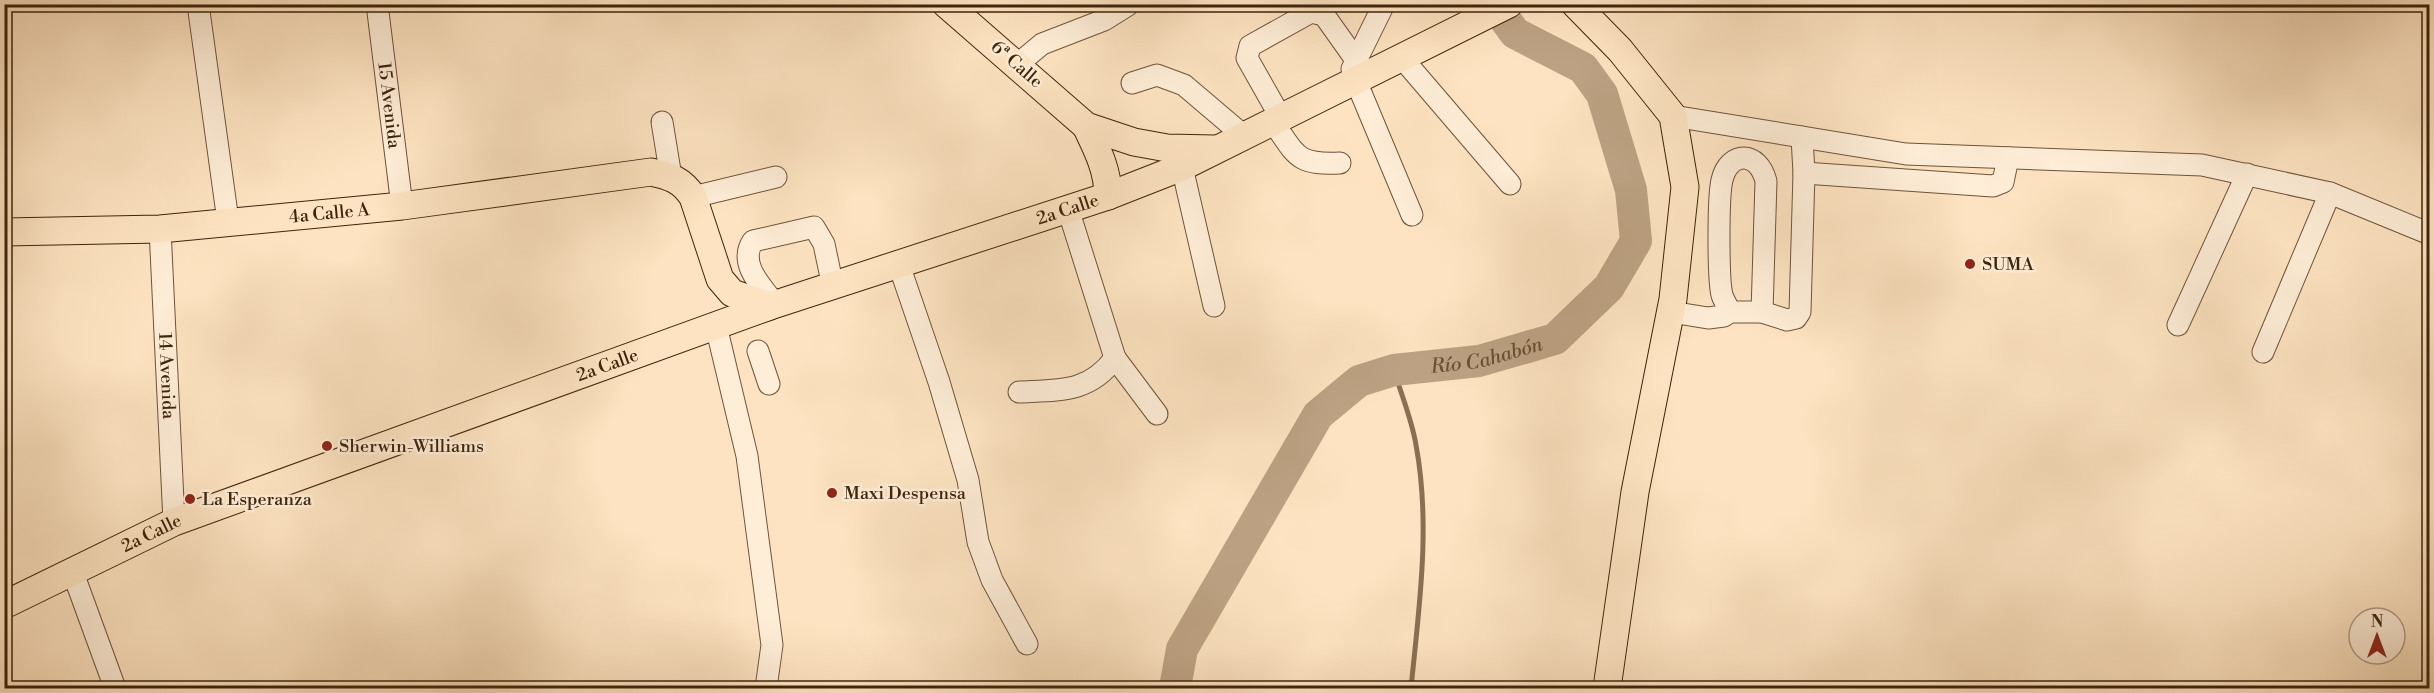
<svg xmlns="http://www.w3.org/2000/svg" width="2434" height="693" font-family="'Libre Bodoni',serif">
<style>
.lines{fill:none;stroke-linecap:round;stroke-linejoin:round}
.stream{stroke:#8a7053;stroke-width:5}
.river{stroke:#bca283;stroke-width:32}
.minor-casing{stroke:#6e5439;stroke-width:23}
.major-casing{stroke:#3e240c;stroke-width:29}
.minor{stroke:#feedd7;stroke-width:21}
.major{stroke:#fde3c1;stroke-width:27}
.poi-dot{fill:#8f2418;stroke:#feedd7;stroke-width:2}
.labels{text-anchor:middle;stroke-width:5;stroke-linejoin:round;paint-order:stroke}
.street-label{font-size:18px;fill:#3e240c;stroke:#feedd7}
.poi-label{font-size:18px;fill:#3e240c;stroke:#feedd7;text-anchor:start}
.water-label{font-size:20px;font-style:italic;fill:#6a5036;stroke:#feedd7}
</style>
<rect width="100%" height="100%" fill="#fde3c1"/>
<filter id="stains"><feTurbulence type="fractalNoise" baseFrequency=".00333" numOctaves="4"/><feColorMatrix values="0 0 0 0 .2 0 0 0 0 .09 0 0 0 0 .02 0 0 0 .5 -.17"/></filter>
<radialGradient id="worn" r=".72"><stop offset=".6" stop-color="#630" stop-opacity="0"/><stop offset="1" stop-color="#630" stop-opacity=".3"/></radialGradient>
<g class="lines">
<path class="stream" d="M1394,370C1401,394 1412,420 1416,445C1431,525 1419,608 1411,688"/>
<path class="river" id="s1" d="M1175,688L1182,649L1318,415L1359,381L1394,370L1479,361L1555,339L1609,287L1636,241L1631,190L1602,94L1583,68L1515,33L1494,4"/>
<defs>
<g id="minor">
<path d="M198,4L228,221"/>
<path id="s2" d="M377,4L402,206"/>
<path d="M1402,58L1510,184"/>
<path d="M1018,64L1042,44L1104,20L1128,5"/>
<path d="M1352,69L1384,4"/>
<path d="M1356,81L1412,215"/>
<path d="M1132,83L1157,75L1184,85L1244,136"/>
<path d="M1673,116L1906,154L2202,165L2330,193L2430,234"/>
<path d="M1281,118L1247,58L1250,46L1311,12L1324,15L1356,60"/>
<path d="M662,122L671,177"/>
<path d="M1273,122C1297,156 1296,165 1340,163"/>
<path d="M1182,167L1214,306"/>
<path d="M1804,173L1993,186L2003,182L2008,158"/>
<path d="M693,197L776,177"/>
<path id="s3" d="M160,229L174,522"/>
<path d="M899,265L939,382L968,480L978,542L992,580L1027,644"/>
<path d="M775,304C761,286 738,263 753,241L814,227L824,244L833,287"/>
<path d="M1671,312L1708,318L1724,316L1730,312H1762L1787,320L1796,318L1800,312L1804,173L1802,137"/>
<path d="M1730,312C1728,307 1724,301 1722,295C1718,279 1718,196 1722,180C1729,151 1758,150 1766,181L1762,312"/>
<path d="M2178,325L2247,174"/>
<path d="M716,326L747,456L772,645L766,688"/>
<path d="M758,351L769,384"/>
<path d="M2263,352L2330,193"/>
<path d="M1115,358L1157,414"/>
<path d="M1019,392C1060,390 1089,393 1115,358L1068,209"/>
<path d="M73,573L115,688"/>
</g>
<g id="major">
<path d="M946,4L1086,126L1134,142L1167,148L1214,149"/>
<path d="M1575,4L1620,50L1673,116L1685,187L1673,299L1635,492L1607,688"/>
<path d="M1086,126C1097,149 1108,170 1108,196"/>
<path id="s4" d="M4,232L160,229L402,206L651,172C670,176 682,180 693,197L720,279L732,293L770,306"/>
<path id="s5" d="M4,605L174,522L770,306L1108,196L1182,167L1509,4"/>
</g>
</defs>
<use href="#minor" class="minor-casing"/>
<use href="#major" class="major-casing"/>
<use href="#minor" class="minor"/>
<use href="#major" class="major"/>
</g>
<g class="poi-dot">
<circle cx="1970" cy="264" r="6"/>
<circle cx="327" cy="446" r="6"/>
<circle cx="832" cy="493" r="6"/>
<circle cx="190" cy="499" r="6"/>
</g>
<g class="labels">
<g class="street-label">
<text transform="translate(1017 64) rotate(41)" y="6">6ª Calle</text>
<text dy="6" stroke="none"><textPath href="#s2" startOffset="102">15 Avenida</textPath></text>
<text dy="6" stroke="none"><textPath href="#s5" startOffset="1136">2a Calle</textPath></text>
<text dy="6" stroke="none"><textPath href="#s4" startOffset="326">4a Calle A</textPath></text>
<text dy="6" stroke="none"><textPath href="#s5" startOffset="650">2a Calle</textPath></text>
<text dy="6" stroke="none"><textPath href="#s3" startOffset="147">14 Avenida</textPath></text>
<text dy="6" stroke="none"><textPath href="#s5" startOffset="164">2a Calle</textPath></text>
</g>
<g class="poi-label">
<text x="1982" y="270">SUMA</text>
<text x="339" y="452">Sherwin-Williams</text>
<text x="844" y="499">Maxi Despensa</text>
<text x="202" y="505">La Esperanza</text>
</g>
<g class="water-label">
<text dy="7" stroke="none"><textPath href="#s1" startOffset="494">Río Cahabón</textPath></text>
</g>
</g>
<rect width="2434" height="693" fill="none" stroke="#fde3c1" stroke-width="24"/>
<rect x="6" y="6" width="2422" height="681" fill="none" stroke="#3e240c" stroke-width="3"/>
<rect x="12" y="12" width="2410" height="669" fill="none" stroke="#3e240c" stroke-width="1.5"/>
<g transform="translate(2377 636)"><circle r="28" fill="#feedd7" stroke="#b19d86" stroke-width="1.5"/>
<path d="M0-4.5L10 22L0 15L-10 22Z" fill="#8f2418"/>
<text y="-9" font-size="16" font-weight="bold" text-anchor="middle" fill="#3e240c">N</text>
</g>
<rect width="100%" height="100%" filter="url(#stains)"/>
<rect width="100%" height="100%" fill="url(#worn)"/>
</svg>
